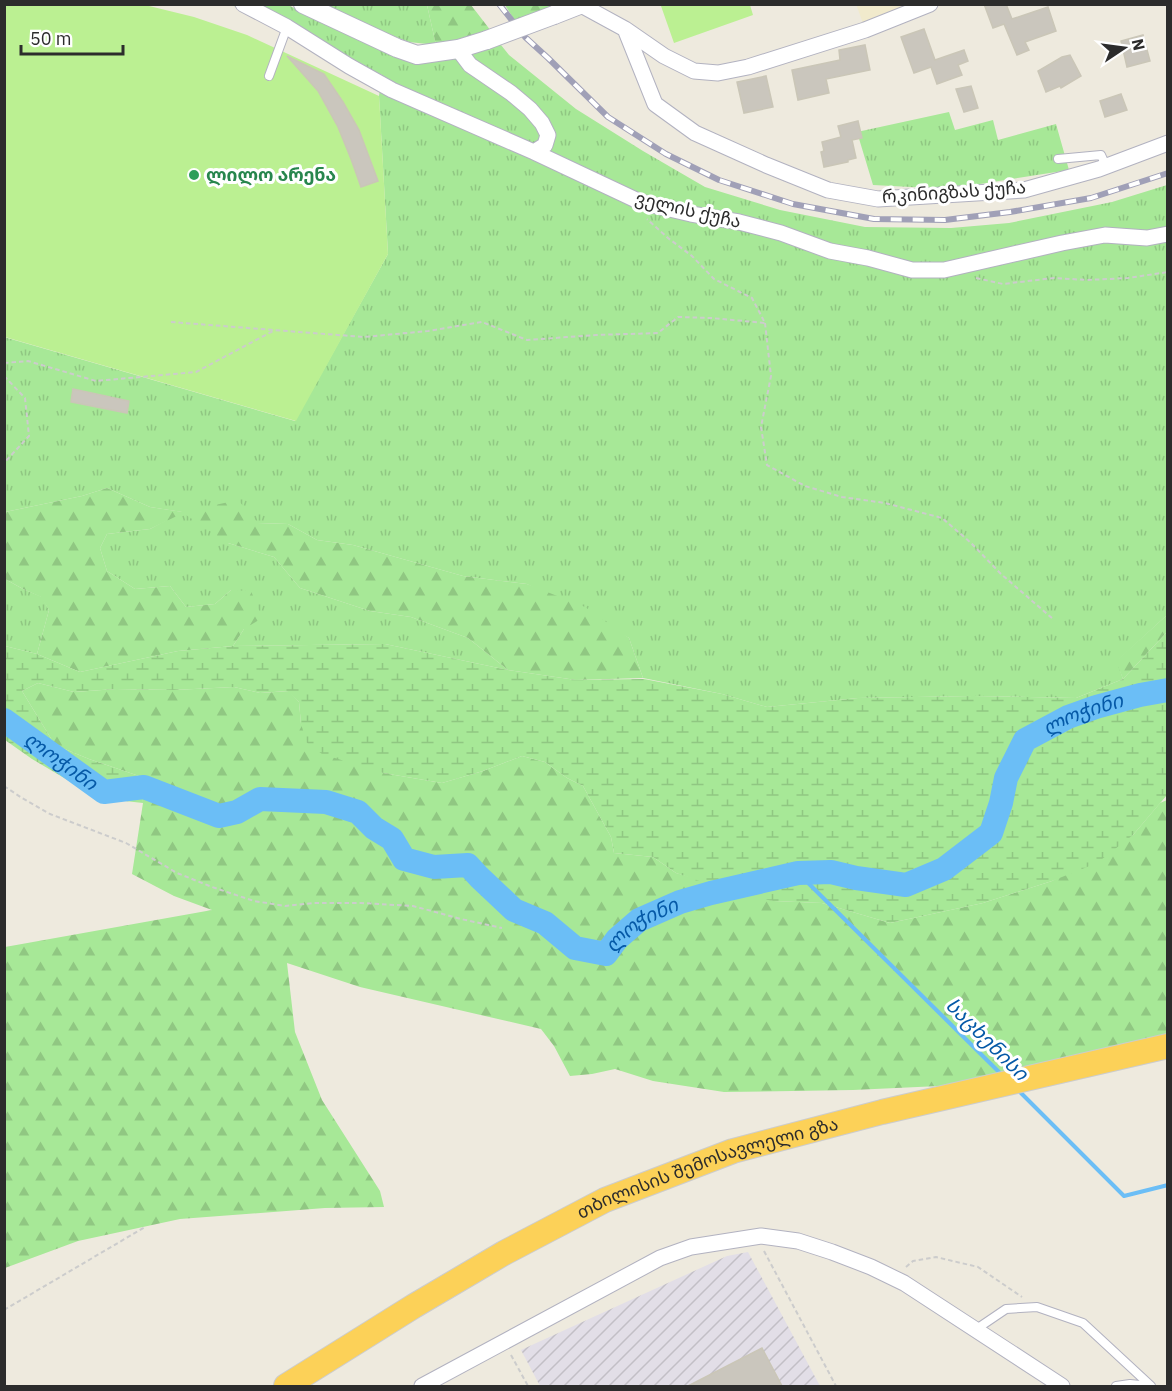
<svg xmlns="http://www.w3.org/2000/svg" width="1172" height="1391" font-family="'IBM Plex Sans','Noto Sans Georgian',sans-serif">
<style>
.industrial{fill:url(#industrial-furrows)}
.education{fill:#f1eacc}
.grass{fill:url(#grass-tufts)}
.forest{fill:url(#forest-firs)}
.wetland{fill:url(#wetland-marsh)}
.pitch{fill:#bbf092}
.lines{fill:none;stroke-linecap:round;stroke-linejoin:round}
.stream{stroke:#6bbef6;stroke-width:4}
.river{stroke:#6bbef6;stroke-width:24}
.building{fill:#cac6bd;stroke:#cac6b7;stroke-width:1.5}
.service-casing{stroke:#b2b2c0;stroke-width:10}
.minor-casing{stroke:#b2b2c0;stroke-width:17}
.tertiary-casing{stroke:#b2b2c0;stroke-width:20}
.trunk-casing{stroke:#ccc;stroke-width:26}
.path{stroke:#ccc;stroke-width:2;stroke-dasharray:4.5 3;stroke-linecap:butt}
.service{stroke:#fff;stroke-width:8}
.minor{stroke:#fff;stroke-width:15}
.tertiary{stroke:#fff;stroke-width:18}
.trunk{stroke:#fcd158;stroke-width:24}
.rail-casing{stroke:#a0a0b7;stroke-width:6}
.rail{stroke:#fff;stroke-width:4;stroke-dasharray:11;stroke-linecap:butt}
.tertiary-bridge-casing{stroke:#b2b2c0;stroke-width:20;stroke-linecap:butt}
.tertiary-bridge{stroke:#fff;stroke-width:18}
.leisure-dot{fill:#2e9e5b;stroke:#fff;stroke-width:2}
.labels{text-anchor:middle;stroke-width:6;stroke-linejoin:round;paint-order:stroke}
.leisure-label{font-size:18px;font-weight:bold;fill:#27864d;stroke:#fff;text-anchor:start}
.street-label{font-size:18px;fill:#2c2c2c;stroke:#fff}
.water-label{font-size:20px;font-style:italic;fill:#0559a7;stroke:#fff}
</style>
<defs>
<pattern id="industrial-furrows" width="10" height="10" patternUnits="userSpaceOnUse" patternTransform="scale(1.5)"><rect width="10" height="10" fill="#e2dee7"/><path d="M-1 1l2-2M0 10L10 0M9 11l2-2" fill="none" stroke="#c2bfc6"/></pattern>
<pattern id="grass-tufts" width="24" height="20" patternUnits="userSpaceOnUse" patternTransform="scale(1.5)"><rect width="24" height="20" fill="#a7e897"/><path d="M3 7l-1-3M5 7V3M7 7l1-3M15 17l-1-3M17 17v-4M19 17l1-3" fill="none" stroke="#90c782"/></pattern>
<pattern id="forest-firs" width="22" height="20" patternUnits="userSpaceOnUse" patternTransform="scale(1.5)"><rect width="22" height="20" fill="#a7e897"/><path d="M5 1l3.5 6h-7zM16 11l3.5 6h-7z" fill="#90c782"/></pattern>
<pattern id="wetland-marsh" width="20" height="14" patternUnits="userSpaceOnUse" patternTransform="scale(1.5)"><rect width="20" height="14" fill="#a7e897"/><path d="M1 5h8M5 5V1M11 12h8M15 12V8" fill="none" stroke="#90c782"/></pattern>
</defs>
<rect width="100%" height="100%" fill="#eeeade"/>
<path class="industrial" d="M748,1252L820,1386H540L521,1350L727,1256Z"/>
<path class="education" d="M856,4L918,5L864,26Z"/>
<path class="grass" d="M232,5H288L395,57L421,61L448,60L501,45L509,55L576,109L643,151L705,187L780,210L865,227L951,228L1009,223L1112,202L1167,185V615L1117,661L1123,679L1076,698L973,696L858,698L767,707L722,694L643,678L629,638L527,584L463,576L353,545L317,540L288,524L257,523L228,543L274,557L300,588L370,611L411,617L468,638L508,670L385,644L233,646L244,629L231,590L215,604L186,607L170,586L135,589L107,571L100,548L107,534L150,529L182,512L150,507L107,488L82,496L5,512L4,337L295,421L388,254L379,96L382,75Z
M317,5H427L436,45L409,42L333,13Z
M949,112L955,130L993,120L998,140L1056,124L1069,170L980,184L930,188L873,185L857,132Z
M5,579L23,589L42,597L49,610L37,654L5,646Z"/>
<path class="forest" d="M427,5H471L491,31L475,36L436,45Z
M505,5H561L515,21Z
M107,488L150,507L183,512L238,500L258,523L288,524L317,540L353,545L463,576L527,584L585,607L629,638L643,678L576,680L508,670L468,638L411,617L370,611L300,588L274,557L228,543L183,513L150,529L107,534L100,548L107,571L135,589L170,586L186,607L215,604L231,590L251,591L262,618L244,629L233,646L178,651L80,672L37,654L49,610L41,597L23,589L5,579V512L82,496Z
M1167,615V632L1123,679L1116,661Z
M38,683L74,692L116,689L174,690L234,687L260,693L289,691L299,702L301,724L383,773L442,783L483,771L522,756L545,762L567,778L583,786L611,837L614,853L653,857L676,873L774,901L822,903L890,923L983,903L1052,881L1133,835L1160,803L1167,800V1036L961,1085L853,1090L724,1092L653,1081L615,1069L592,1074L570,1076L554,1046L541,1029L360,987L287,963L295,1032L322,1100L380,1191L384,1207L325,1208L180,1219L78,1241L5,1268V947L212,910L174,896L132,874L143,803L142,777L89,759L55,745L22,691Z"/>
<path class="wetland" d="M1167,632V795L1133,835L1097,863L1052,881L983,903L890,923L822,903L773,901L738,894L676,873L653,857L614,853L611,837L583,786L567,778L545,762L522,756L483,771L442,783L383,773L322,754L307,743L301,724L299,702L288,691L260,693L234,687L174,690L116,689L74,692L38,683L22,691L55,745L89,759L142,777L143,803L98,798L32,759L5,740V646L37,654L80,672L178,651L233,646L385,644L508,670L576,680L644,679L722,694L767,707L858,698L973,696L1076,698L1123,679Z"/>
<path class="pitch" d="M4,5H145L194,17L247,35L379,96L388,254L296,421L5,337Z
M666,5H750L753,15L674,43L661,6Z"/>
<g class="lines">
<path class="stream" d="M798,873L1002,1075
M1018,1090L1124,1196L1168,1185"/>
<path class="river" id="s1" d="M4,720L104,792L144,787L219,816L237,812L260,799L326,802L358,812L374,828L392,839L404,859L434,867L468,865L479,877L514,910L545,923L575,948L606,954L617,939L639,920L680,902L711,893L798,873L831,872L856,878L906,885L944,869L991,833L1001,803L1006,778L1025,740L1068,717L1096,707L1140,695L1168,690"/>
</g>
<path class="building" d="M984,4H1006L1012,19L1048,7L1056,31L1025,42L1029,50L1017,55L1004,24L993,28Z
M924,29L935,60L964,50L968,61L958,65L962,75L937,84L931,67L914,73L901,37Z
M1143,35L1150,61L1127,67L1121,41Z
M865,45L870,70L826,79L829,93L798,100L792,70L840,60L839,50Z
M1070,55L1081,76L1061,88L1060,86L1046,92L1038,71L1062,57Z
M287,56L324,74L343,102L359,130L378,181L361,187L351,159L338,127L318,91Z
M766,76L773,107L744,113L737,82Z
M971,86L978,108L964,112L956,89Z
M1121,94L1127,110L1105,117L1100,101Z
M858,121L862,138L852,140L856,158L848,160V162L824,167L821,152L824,151L822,142L841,137L838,126Z
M73,389L129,401L127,413L71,402Z
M762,1348L782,1386H688Z"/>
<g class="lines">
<defs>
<path id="service" d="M269,76L287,27
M1058,159L1101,155L1106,166
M975,1330L1006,1309L1037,1307L1083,1323L1151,1386
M1116,1386L1130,1384L1150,1386"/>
<path id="minor" d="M243,4L287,27L349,66L392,90L534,152L636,200L648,204L691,214L739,222L781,233L830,251L868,258L912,270H944L1062,243L1105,235L1147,238L1168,234
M581,5L625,29L664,56L694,71L718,73L748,67L865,30L930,4
M625,29L655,104L695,133L766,165L828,190L878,199L1024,190L1099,169L1168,143
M458,49L470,65L511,93L530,109L542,123L548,135L545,145L534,152
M422,1386L660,1258L691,1247L761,1236L798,1241L832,1252L871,1267L904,1283L1062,1386"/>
<path id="tertiary" d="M303,4L397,48L417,55L458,49L487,40
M554,15L582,4"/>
<g id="trunk">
<path id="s2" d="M286,1386L414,1306L504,1253L605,1200L733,1151L882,1112L1168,1046"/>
</g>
</defs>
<use href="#service" class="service-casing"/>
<use href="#minor" class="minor-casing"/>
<use href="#tertiary" class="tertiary-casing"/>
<use href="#trunk" class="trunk-casing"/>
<path class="path" d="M976,278L1003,284L1054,278L1087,280L1128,278L1168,272
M171,322L364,337L428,331L482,322L527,340L596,335L658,333L678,317L711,318L765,323L752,298L714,279L692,256L668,238L647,219
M765,323L771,376L761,427L767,465L805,486L842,497L885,503L942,518L970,542L1001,574L1053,619
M4,363L28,361L96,381L196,372L273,331
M4,376L25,398L29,436L4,463
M4,786L22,798L50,814L126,843L177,873L212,887L254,901L285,906L313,903H361L413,906L461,919L502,928
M764,1251L836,1386
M906,1267L913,1261L936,1257L978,1267L1022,1297
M4,1310L145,1227
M511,1355L528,1386"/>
<use href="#service" class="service"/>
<use href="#minor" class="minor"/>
<use href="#tertiary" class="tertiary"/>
<use href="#trunk" class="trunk"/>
<defs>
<path id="rail" d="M499,4L525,37L548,58L608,117L666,154L719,180L793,204L874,219L945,220L1010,212L1091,198L1168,173"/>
</defs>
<use href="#rail" class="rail-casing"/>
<use href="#rail" class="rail"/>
<defs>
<path id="tertiary-bridge" d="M487,40L554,15"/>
</defs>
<use href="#tertiary-bridge" class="tertiary-bridge-casing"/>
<use href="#tertiary-bridge" class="tertiary-bridge"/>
</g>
<circle class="leisure-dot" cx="194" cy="175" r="6"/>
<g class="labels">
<g class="leisure-label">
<text x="206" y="181">ლილო არენა</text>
</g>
<g class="street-label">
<text transform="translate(954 192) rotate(-4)" y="6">რკინიგზას ქუჩა</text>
<text transform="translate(688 210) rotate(13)" y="6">ველის ქუჩა</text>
<text dy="6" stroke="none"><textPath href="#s2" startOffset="477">თბილისის შემოსავლელი გზა</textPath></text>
</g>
<g class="water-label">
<text dy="7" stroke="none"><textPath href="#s1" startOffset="1276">ლოჭინი</textPath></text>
<text dy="7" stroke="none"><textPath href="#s1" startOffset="70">ლოჭინი</textPath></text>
<text dy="7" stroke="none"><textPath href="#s1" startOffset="736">ლოჭინი</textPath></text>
<text transform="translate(987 1039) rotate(45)" y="7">საცხენისი</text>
</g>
</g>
<rect width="1172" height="1391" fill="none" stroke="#2c2c2c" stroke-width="12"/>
<g transform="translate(1124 48) rotate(77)" stroke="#ffffff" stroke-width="4.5" paint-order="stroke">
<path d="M0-4.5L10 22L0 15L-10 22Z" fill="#2c2c2c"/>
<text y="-9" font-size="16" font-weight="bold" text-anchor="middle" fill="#2c2c2c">N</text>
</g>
<path d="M21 45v9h102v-9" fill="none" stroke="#2c2c2c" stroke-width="3"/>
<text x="30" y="45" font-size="18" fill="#2c2c2c" stroke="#ffffff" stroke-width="4.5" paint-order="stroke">50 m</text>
</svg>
